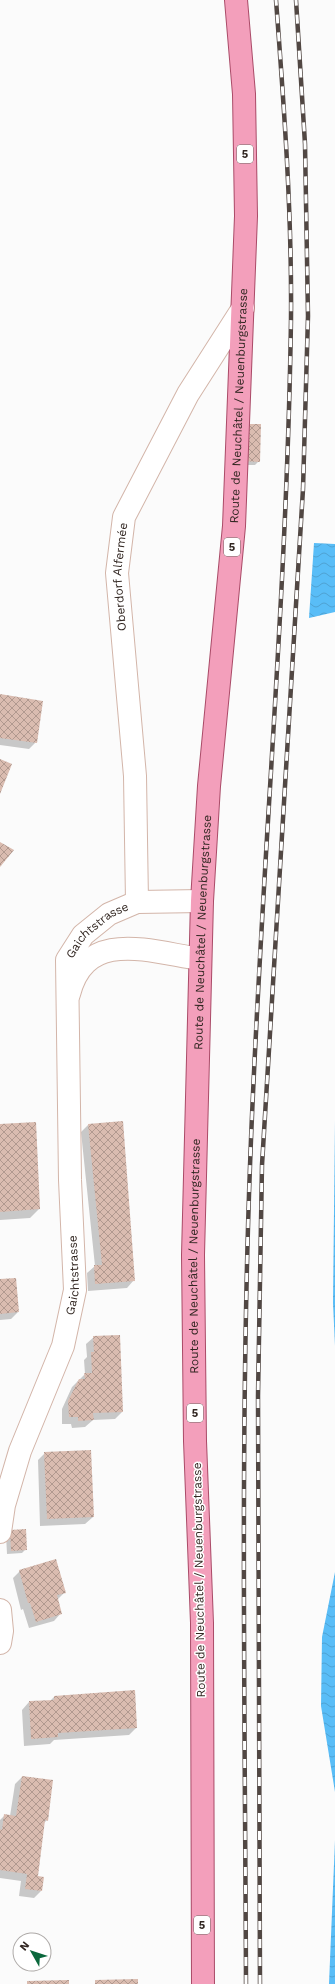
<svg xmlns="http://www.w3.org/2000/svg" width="335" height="1984" font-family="'Work Sans',sans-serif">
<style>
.water{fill:url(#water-waves)}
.shadow{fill:#0003}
.building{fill:url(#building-cross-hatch)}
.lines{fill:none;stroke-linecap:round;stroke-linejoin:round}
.street-casing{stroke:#d3b5a9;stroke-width:24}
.primary-casing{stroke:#aa4b68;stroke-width:24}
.street{stroke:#fff;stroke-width:22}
.primary{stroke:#f39fbb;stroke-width:22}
.rail-casing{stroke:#514743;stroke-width:4.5}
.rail{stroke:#fff;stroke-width:3;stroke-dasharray:9;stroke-linecap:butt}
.labels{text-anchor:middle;stroke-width:3;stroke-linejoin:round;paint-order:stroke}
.shield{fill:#fff;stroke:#706864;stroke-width:1}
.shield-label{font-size:11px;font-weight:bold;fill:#322722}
.street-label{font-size:12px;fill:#322722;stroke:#fff}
</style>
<defs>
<pattern id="water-waves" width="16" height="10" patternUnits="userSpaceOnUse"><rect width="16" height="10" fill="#59bdf7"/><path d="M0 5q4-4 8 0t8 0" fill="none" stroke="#4ea2d3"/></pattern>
<pattern id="building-cross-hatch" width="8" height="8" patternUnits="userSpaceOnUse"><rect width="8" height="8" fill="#dabcb0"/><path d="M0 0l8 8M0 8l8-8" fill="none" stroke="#b1998f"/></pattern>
</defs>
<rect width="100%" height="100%" fill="#fbfbfb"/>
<path class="water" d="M314,543L335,544V612L309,618Z
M335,1120V1346L333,1303Z
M335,1572V1792L321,1706L322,1637Z
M335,1840V1984H329Z"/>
<path class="shadow" d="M238,439L259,461L255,465H237Z
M0,695L36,742L29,749L0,745Z
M122,1122L134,1280L127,1288L88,1291L87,1273L95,1266L81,1132L88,1125Z
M0,1125L39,1209L30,1218L0,1220Z
M0,1280L18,1312L11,1319L0,1320Z
M94,1337L122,1412L115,1419L93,1420L85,1427L72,1428L71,1424H62V1409L72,1387L85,1374L84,1360L87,1357L86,1344Z
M45,1453L93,1517L85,1524L40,1526L38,1460Z
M10,1531L26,1549L22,1553L7,1554L6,1535Z
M20,1571L65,1592L57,1600L61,1613L54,1621L29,1628L23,1609L21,1610L13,1578Z
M54,1697L136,1728L129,1735L54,1740L50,1744L24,1746L22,1710L29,1702L50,1701Z
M22,1777L47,1820L44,1823L37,1877L41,1891L34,1898L19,1896L21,1881L0,1878V1820L5,1815L10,1816L15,1784Z"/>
<path class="building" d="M242,424H261L260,462L241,461Z
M0,694L43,701L37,743L0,738Z
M0,759L12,764L0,794Z
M0,842L14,850L0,867Z
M123,1121L135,1281L95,1284L94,1265H102L88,1124Z
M36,1122L40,1209L0,1212V1124Z
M16,1278L19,1312L0,1314V1279Z
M120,1335L123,1412L93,1413L94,1420L78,1421V1417H69L68,1401L79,1379H85L84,1373H92L91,1352H94L93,1336Z
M91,1450L94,1517L47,1519L44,1452Z
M26,1529L27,1550L11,1551L10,1530Z
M56,1559L66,1593L57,1595L62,1614L36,1622L30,1603H28L19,1570Z
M135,1690L137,1728L58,1733V1737L31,1739L29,1701L54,1700V1696Z
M22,1776L53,1780L48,1821L45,1820L38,1876L44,1877L42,1891L25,1889L27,1874L0,1870V1829L2,1830L4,1814L16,1816Z
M138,1979V1984H95V1980Z
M69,1980V1984H27V1981Z"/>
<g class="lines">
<defs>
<g id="street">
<path id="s1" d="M137,902L135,776L117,573L124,517L188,394L243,308"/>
<path d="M69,994C86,927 151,952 200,959"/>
<path id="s2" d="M0,1532L4,1505L20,1451L63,1346L75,1290L70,1180L67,960L83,935L109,914L137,902L202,901"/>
<path d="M0,1610L2,1631L0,1643"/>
</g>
<g id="primary">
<path id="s3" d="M203,1984L202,1623L195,1441L193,1255L202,901L209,786L234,526L246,216L244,94L236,0"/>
</g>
</defs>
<use href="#street" class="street-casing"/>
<use href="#primary" class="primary-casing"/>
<use href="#street" class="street"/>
<use href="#primary" class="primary"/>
<defs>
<path id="rail" d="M246,1984C245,1711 240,1438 250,1166C260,883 287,602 291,319C292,213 284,106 276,0
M260,1984L258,1396L262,1165L303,489L308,316L305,144L296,0"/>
</defs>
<use href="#rail" class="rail-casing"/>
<use href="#rail" class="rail"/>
</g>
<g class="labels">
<g class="shield">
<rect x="237" y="145" width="16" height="18" rx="3"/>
<rect x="224" y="538" width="16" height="18" rx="3"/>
<rect x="187" y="1404" width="16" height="18" rx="3"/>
<rect x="194" y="1916" width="16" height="18" rx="3"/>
</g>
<g class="shield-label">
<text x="245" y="158">5</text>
<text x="232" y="551">5</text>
<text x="195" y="1417">5</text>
<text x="202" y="1929">5</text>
</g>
<g class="street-label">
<text dy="4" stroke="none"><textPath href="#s3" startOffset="1580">Route de Neuchâtel / Neuenburgstrasse</textPath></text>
<text dy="4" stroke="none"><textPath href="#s1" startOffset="326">Oberdorf Alfermée</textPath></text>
<text dy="4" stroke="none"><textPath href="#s3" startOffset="1052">Route de Neuchâtel / Neuenburgstrasse</textPath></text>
<text dy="4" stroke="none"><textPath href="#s2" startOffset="628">Gaichtstrasse</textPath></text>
<text dy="4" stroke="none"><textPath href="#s3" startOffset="728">Route de Neuchâtel / Neuenburgstrasse</textPath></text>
<text dy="4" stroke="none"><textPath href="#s2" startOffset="269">Gaichtstrasse</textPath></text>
<text transform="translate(199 1580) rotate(-91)" y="4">Route de Neuchâtel / Neuenburgstrasse</text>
</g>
</g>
<g transform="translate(32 1952) rotate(309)"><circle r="19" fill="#ffffff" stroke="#ada9a7"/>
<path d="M0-3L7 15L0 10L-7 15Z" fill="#0a683c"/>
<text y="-6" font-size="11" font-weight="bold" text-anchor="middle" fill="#322722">N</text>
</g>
</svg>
